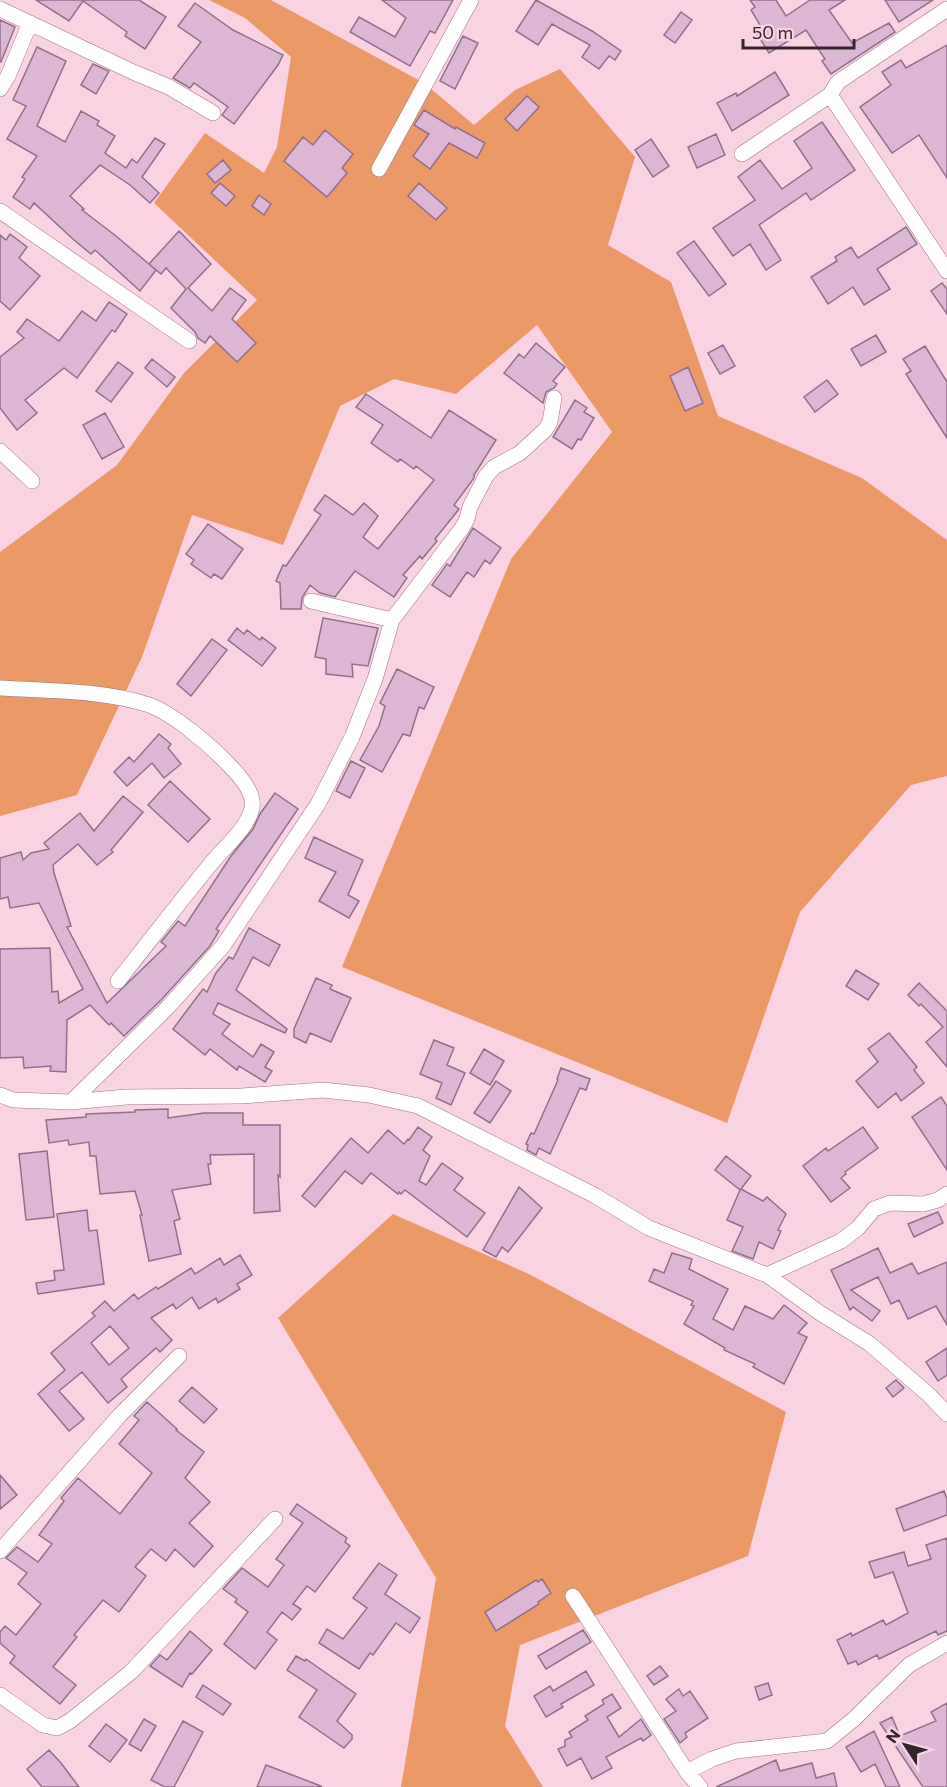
<svg xmlns="http://www.w3.org/2000/svg" width="947" height="1787" font-family="Commissioner,sans-serif">
<style>
.green{fill:#ea9967}
.building{fill:#dcb7d5;stroke:#916f8c;stroke-width:1.5;fill-rule:evenodd}
.lines{fill:none;stroke-linecap:round;stroke-linejoin:round}
.street-casing{stroke:#9d7384;stroke-width:16}
.street{stroke:#fff;stroke-width:15}
</style>
<rect width="100%" height="100%" fill="#fad3e3"/>
<path class="green" d="M209,0H271L424,83L474,125L515,90L560,69L635,157L608,245L671,282L718,416L862,478L947,540V776L911,785L800,912L727,1123L342,967L511,559L612,432L537,325L456,394L394,379L340,406L283,545L192,515L142,657L77,795L0,816V552L117,465L184,373L257,300L154,203L205,133L264,173L277,147L291,57L245,18Z
M393,1214L529,1274L786,1412L748,1556L520,1645L505,1726L543,1787H401L436,1578L278,1318Z"/>
<path class="building" d="M36,0H139L166,17L145,49L125,36L127,32L83,1L69,21Z
M382,0H453L435,33L430,31L410,66L350,32L359,17L395,37L406,18Z
M536,0L592,31L621,51L615,60L609,56L599,69L582,57L590,45L552,24L538,45L516,31Z
M750,0H776L786,16L810,0H845L829,10L852,43L889,23L895,32L831,74L822,61L825,59L806,30L769,53L757,34L763,30L751,10L755,7Z
M885,0H933L899,22Z
M195,3L233,30L283,55L278,65L234,124L222,115L228,107L194,83L190,88L173,78L201,42L178,26Z
M681,12L692,20L675,43L664,35Z
M0,20L15,27L1,62H0Z
M463,36L478,43L455,89L440,81Z
M947,45V178L919,135L892,153L860,107L891,85L882,72L901,60L906,68Z
M37,47L66,61L37,126L65,142L81,111L99,121L97,125L115,136L105,153L126,168L132,159L137,163L155,138L165,144L142,177L159,193L150,203L130,185L100,165L70,196L84,209L82,210L116,236L156,270L140,291L95,250L91,254L74,240L34,203L30,209L13,197L25,179L22,177L37,156L7,139L26,106L13,100Z
M93,64L109,71L96,94L81,85Z
M775,72L789,95L732,131L717,103L736,93L737,96Z
M527,96L539,107L517,131L505,119Z
M424,110L455,129L456,127L485,143L477,158L449,143L430,169L413,156L429,134L414,125Z
M822,122L855,170L811,200L806,193L759,225L781,260L766,270L750,244L733,256L713,228L755,200L738,177L760,160L782,189L812,168L794,141Z
M325,130L353,154L342,168L347,173L327,197L284,161L303,137L313,145Z
M716,134L725,155L697,168L688,147Z
M651,139L669,166L653,177L635,150Z
M223,160L231,170L215,183L207,174Z
M220,183L235,196L226,206L211,193Z
M419,183L447,208L436,220L408,196Z
M259,195L271,204L264,215L252,206Z
M906,227L917,244L877,269L890,289L864,305L853,287L828,304L811,277L837,261L835,257L851,247L858,258Z
M179,231L211,264L188,288L212,311L230,288L246,300L232,319L256,343L237,362L210,336L205,343L198,338L195,332L171,308L186,289L166,268L161,274L149,264Z
M10,234L27,247L19,258L40,276L10,310L0,301V235L6,240Z
M694,241L726,284L709,296L677,253Z
M942,283L947,289V314L931,291Z
M109,302L127,314L115,332L112,330L77,378L64,368L25,400L37,413L17,430L0,408V357L24,338L17,332L27,319L59,341L82,311L96,321Z
M876,335L886,352L861,366L851,349Z
M536,343L565,367L553,381L557,384L554,388L546,392L543,403L504,373L519,354L524,358Z
M723,345L735,366L720,374L708,353Z
M925,346L947,382V438L906,374L911,371L903,359Z
M152,359L175,377L167,387L145,368Z
M118,362L133,373L111,402L96,391Z
M688,367L703,403L685,411L670,376Z
M827,380L838,394L815,412L804,397Z
M366,394L431,438L449,410L496,440L474,475V478L454,505L459,509L435,539L437,541L422,559L420,556L403,575L407,578L394,597L355,571L335,597L320,593L310,585L302,598L301,609H281L280,583L276,581L283,565L286,566L321,515L314,510L325,495L353,515L364,503L378,516L363,537L378,549L434,480L416,466L414,469L400,459L398,462L371,443L383,425L356,407Z
M575,400L587,408L584,412L594,418L581,440L578,439L572,449L553,437Z
M105,413L124,447L102,459L83,425Z
M208,524L243,549L222,579L214,574L211,578L191,564L194,560L186,554Z
M473,528L501,548L490,564L485,560L474,577L467,572L450,597L432,585L447,564L450,566Z
M323,618L378,628L368,666L352,664L353,677L326,674V659L315,657Z
M237,628L244,634L247,630L260,640L262,637L276,648L262,666L228,640Z
M212,639L227,650L191,696L177,684Z
M397,669L434,687L424,709L419,707L410,736L403,734L382,772L360,760L379,726L385,706L380,703Z
M159,734L171,744L168,748L181,764L164,778L152,763L127,786L114,772L129,757L134,762Z
M351,761L365,768L350,798L336,791Z
M170,781L210,819L188,842L148,805Z
M275,793L298,809L216,929L219,931L210,946L161,1000L124,1036L111,1023L109,1025L90,1005L67,1020L66,1072L50,1071L51,1066L24,1068L23,1057L0,1058V949L50,948L52,992L58,991L59,1003L83,989L39,903L10,908L8,897L0,899V858L21,852L23,860L31,853L49,849L44,843L80,813L94,831L123,796L143,812L111,850L113,852L97,865L78,844L53,865L54,873L71,926L67,927L107,1003L166,946L161,942L178,921L185,926L231,856L253,829L260,814Z
M314,837L363,860L348,895L359,901L349,918L319,901L336,872L305,858Z
M249,928L280,945L269,966L253,957L236,990L287,1029L285,1033L218,1003L213,1014L230,1024L222,1034L253,1057L261,1044L274,1052L265,1067L272,1071L265,1082L239,1066L237,1070L210,1049L205,1055L173,1029L203,989L207,992L216,973L229,957L233,959Z
M856,970L879,984L868,1000L846,986Z
M316,978L332,985L330,989L351,998L331,1042L310,1033L306,1043L294,1037V1029Z
M919,983L947,1011V1067L926,1042L943,1027L921,1004L919,1006L908,995Z
M889,1033L917,1067L914,1070L924,1083L901,1101L896,1093L878,1108L856,1081L878,1062L868,1049Z
M434,1040L454,1048L447,1065L465,1073L451,1105L436,1098L442,1083L420,1074Z
M484,1049L504,1061L490,1085L470,1073Z
M561,1068L590,1079L586,1090L580,1088L550,1154L539,1148L536,1155L527,1150L528,1145L526,1144L531,1133L534,1134L558,1080L557,1079Z
M496,1081L511,1091L490,1123L474,1113Z
M941,1097L947,1106V1170L912,1117Z
M168,1109V1118L204,1113H243V1125H280V1177L278,1175L280,1211L254,1213V1154L210,1155L211,1164H208L211,1184L172,1190L180,1219L174,1221L181,1254L149,1261L140,1215H142L135,1191L100,1194L96,1156H90L89,1142L69,1145L68,1140L49,1143L46,1120L86,1117V1114L135,1112V1110Z
M418,1127L432,1137L423,1150L430,1156L419,1181L426,1185L442,1163L463,1178L454,1190L485,1213L467,1237L405,1190L401,1194L399,1192L398,1194L371,1173L362,1184L345,1171L315,1207L302,1196L351,1138L368,1153L388,1130L404,1144L408,1139L409,1140Z
M863,1127L878,1148L845,1172L846,1174L841,1178L850,1188L831,1202L803,1166L826,1148L828,1151Z
M47,1151L54,1217L26,1220L19,1154Z
M726,1156L751,1176L741,1189L763,1201L767,1197L786,1214L778,1230L781,1231L773,1249L759,1242L753,1259L732,1251L743,1227L727,1220L740,1190L715,1170Z
M519,1187L542,1208L508,1252L502,1247L496,1257L483,1250Z
M87,1210L89,1231L97,1230L104,1284L38,1294L36,1283L55,1280L54,1271L64,1270L57,1214Z
M938,1212L943,1223L914,1237L908,1224Z
M878,1248L890,1273L912,1263L918,1274L947,1262V1325L936,1306L908,1319L899,1300L891,1304L878,1277L851,1290L880,1311L872,1321L853,1307L850,1310L831,1270Z
M672,1253L692,1259L689,1269L728,1289L713,1319L733,1330L745,1306L773,1319L784,1305L807,1323L798,1333L807,1337L784,1384L753,1367L755,1364L724,1350L725,1348L684,1324L694,1306L691,1305L693,1301L649,1281L654,1269L664,1273Z
M240,1255L252,1275L237,1284L240,1289L218,1303L216,1298L199,1309L192,1297L176,1309L173,1304L151,1318L172,1340L160,1352L156,1348L121,1379L127,1387L108,1403L82,1372L59,1391L84,1419L69,1431L38,1394L65,1370L51,1353L95,1316L92,1313L105,1301L114,1311L134,1294L138,1299L156,1287L158,1289L191,1268L195,1274L220,1258L224,1265ZM110,1326L129,1348L109,1365L91,1343Z
M947,1348V1375L938,1381L926,1362Z
M896,1380L904,1388L893,1397L886,1388Z
M192,1387L217,1409L204,1423L179,1401Z
M147,1402L177,1429L176,1430L204,1452L185,1478L210,1502L189,1523L213,1546L194,1567L175,1549L166,1561L151,1549L135,1567L146,1576L119,1612L103,1600L74,1635L77,1637L53,1667L76,1685L60,1704L10,1663L15,1656L0,1643V1632L5,1626L16,1635L41,1604L18,1584L27,1573L6,1558L17,1547L38,1562L52,1544L39,1535L64,1501L61,1498L78,1478L120,1514L152,1473L119,1444L139,1420L134,1416Z
M0,1475L17,1495L0,1509Z
M944,1491L947,1499V1515L904,1531L896,1509Z
M297,1504L347,1538L345,1542L350,1546L315,1592L307,1586L293,1604L301,1609L292,1620L282,1612L267,1632L277,1640L255,1669L224,1644L248,1612L235,1602L237,1599L223,1589L242,1568L268,1587L284,1565L276,1559L303,1523L290,1514Z
M947,1538V1631L938,1635L936,1631L879,1659L877,1655L858,1665L856,1661L848,1664L837,1640L851,1633L852,1636L883,1620L886,1625L908,1613L893,1572L875,1578L869,1562L904,1552L908,1566L931,1559L926,1545Z
M379,1563L397,1575L385,1594L420,1618L410,1633L396,1623L373,1655L370,1653L359,1669L319,1643L327,1629L343,1639L367,1608L353,1598Z
M542,1579L551,1593L538,1602L539,1604L496,1631L485,1612L536,1580L538,1582Z
M583,1630L591,1642L546,1669L538,1656Z
M190,1631L212,1650L192,1674L190,1673L182,1687L150,1666L160,1655L167,1660Z
M296,1656L305,1661L306,1659L356,1694L337,1721L352,1735V1739L344,1748L299,1717L317,1690L287,1670Z
M660,1666L668,1676L654,1685L647,1676Z
M586,1671L594,1685L561,1704L563,1707L546,1717L534,1696L550,1686L553,1691Z
M768,1683L772,1695L759,1700L755,1687Z
M203,1685L231,1704L223,1715L196,1697Z
M679,1689L683,1696L690,1691L708,1718L685,1733L687,1737L680,1743L664,1719L676,1711L666,1699Z
M612,1694L621,1708L607,1717L619,1737L641,1719L651,1735L643,1741L641,1738L606,1757L612,1768L592,1779L581,1758L567,1766L558,1749L565,1746V1740L572,1737L569,1732L588,1720L585,1716L604,1704L602,1700Z
M947,1703V1787H923L880,1723L892,1717L900,1736L936,1721L931,1712Z
M144,1719L156,1726L141,1751L129,1744Z
M183,1721L203,1732L174,1787H165L151,1780Z
M106,1724L127,1740L110,1762L89,1746Z
M874,1731L900,1787H886L875,1764L861,1772L846,1747Z
M49,1750L61,1763L79,1787H42L27,1769Z
M776,1760L780,1771L812,1763L816,1778L834,1773L837,1787H716Z
M266,1765L321,1786V1787H257Z"/>
<g class="lines">
<defs>
<path id="street" d="M0,9L133,72L169,87L213,113
M0,89L8,76L30,23
M830,95L947,271
M742,154L830,95L838,82L947,9
M379,169L471,0
M0,211L189,341
M0,451L32,481
M311,601L392,620
M0,688C48,691 104,690 149,705C174,714 211,746 229,765C239,775 255,793 252,808C247,830 222,849 209,866C178,904 148,943 118,981
M0,1095L13,1100L71,1102L126,1097L241,1096L323,1090L369,1095L418,1106L594,1195L649,1228L767,1275L820,1313L870,1344L929,1395L947,1414
M71,1102L168,1007L223,946L318,804L352,737L375,679L392,620L462,528L467,519L470,507L486,476L494,467L520,453L545,430L550,422L554,398
M767,1275L841,1241L858,1228L874,1209L890,1203L923,1204L938,1200L947,1194
M0,1551L120,1415L179,1356
M573,1596L687,1772L700,1787
M0,1695L43,1725L57,1728L70,1721L131,1672L275,1519
M687,1772L712,1759L736,1751L827,1741L854,1719L909,1665L947,1643"/>
</defs>
<use href="#street" class="street-casing"/>
<use href="#street" class="street"/>
</g>
<g transform="translate(905 1745) rotate(306)" stroke="#fad3e3" stroke-width="4.5" paint-order="stroke">
<path d="M0-4.5L10 22L0 15L-10 22Z" fill="#35242b"/>
<text y="-9" font-size="16" font-weight="bold" text-anchor="middle" fill="#35242b">N</text>
</g>
<path d="M743 39v9h111v-9" fill="none" stroke="#35242b" stroke-width="3"/>
<text x="752" y="39" font-size="18" fill="#35242b" stroke="#fad3e3" stroke-width="4.5" paint-order="stroke">50 m</text>
</svg>
